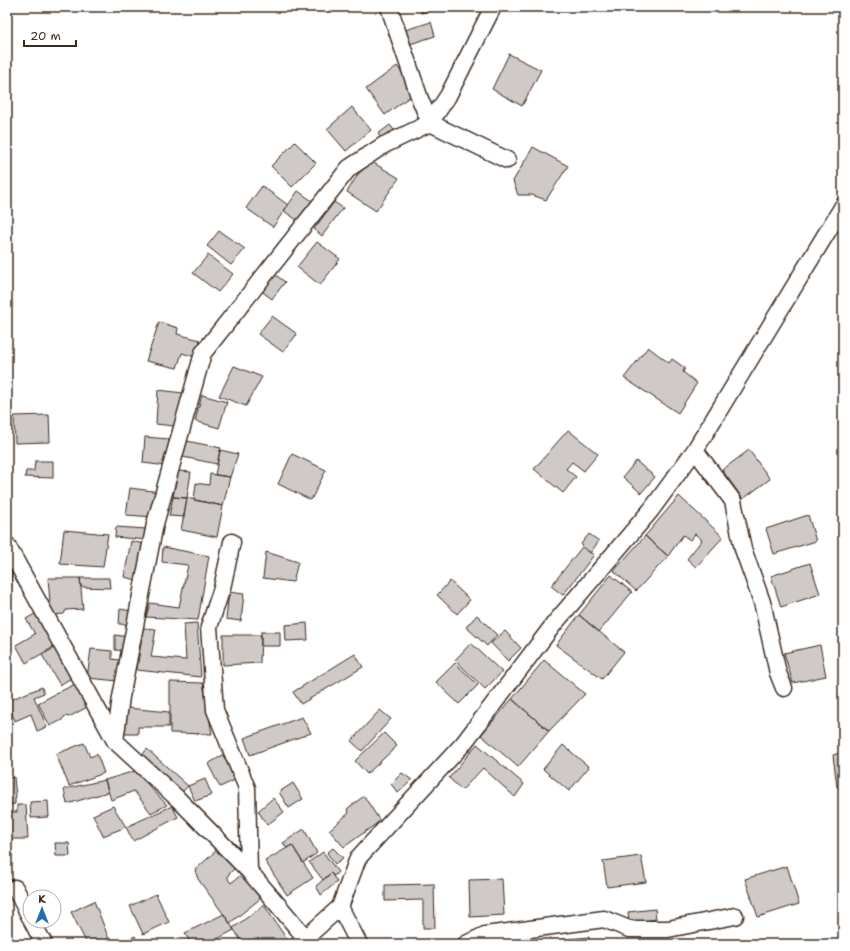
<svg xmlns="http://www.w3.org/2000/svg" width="850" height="951" font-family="'Shantell Sans',sans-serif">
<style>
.building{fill:#cfcac7;stroke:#3b2a1e}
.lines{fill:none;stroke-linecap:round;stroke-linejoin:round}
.street-casing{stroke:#3b2a1e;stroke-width:19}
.street{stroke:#fff;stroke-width:16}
</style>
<rect width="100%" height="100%" fill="#fff"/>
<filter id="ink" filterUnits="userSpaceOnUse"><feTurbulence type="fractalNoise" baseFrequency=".025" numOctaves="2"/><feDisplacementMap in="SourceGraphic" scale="8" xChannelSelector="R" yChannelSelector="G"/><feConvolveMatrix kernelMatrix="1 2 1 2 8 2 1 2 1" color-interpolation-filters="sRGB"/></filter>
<g filter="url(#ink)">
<path class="building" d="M420,7H449L421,13Z
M431,22L435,36L410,44L405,30Z
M509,54L541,70L522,106L492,89Z
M397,66L416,92L385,115L366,89Z
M352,107L371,130L346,151L327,129Z
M390,125L397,134L385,143L378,134Z
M295,142L316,163L292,187L271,166Z
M533,147L568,166L546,200L532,195H518L513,181Z
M372,162L399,178L376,211L347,192L358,174Z
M262,186L288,205L273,227L246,208Z
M298,191L315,203L301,223L284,211Z
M334,202L343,208L322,236L314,229Z
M219,231L245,249L231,265L207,246Z
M317,242L340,259L320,285L297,267Z
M208,255L233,274L218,292L193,273Z
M273,273L285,282L272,299L260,290Z
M272,316L297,334L283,352L258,334Z
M159,322L178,328L177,334L200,340L195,357L182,353L177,368L146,361Z
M648,347L669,363L672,359L685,368L683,372L697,383L678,413L624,378Z
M234,366L262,377L246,406L219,396Z
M158,390L183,393L181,427L156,424Z
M202,395L227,402L219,428L195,421Z
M49,415L50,442L15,443L14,416Z
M7,424L9,438H7Z
M568,430L598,454L584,471L572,462L566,469L576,477L563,493L534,469Z
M145,437L169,439L167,466L143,463Z
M187,441L221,448L217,464L183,457Z
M220,450L238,454L230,477L215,475Z
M749,450L770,479L743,499L722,470Z
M292,454L326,470L311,500L278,484Z
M35,461H53V478L25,477L26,471H34Z
M636,461L655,477L641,493L623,477Z
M178,471L191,472L187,498L173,497Z
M210,474L230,477L223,506L194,500L196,483L209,485Z
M130,488L160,492L154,517L126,515Z
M679,496L723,537L696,567L687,559L702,540L695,534L690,540L683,535L668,556L645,536Z
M173,497L187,498L184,517L169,516Z
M187,498L223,506L217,537L181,530Z
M808,515L816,541L774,554L766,529Z
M116,527L147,529V540L115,537Z
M64,530L108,534L103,567L60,564Z
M589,534L599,541L590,553L581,544Z
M645,536L668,556L636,591L614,571Z
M131,541L148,545L141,581L124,577Z
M163,547L209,556L198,620L146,617L150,603L179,607L188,565L162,562Z
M582,547L594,555L563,595L551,586Z
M266,552L298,562L293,582L263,578Z
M810,563L820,594L781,607L771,576Z
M7,568H12L11,596H7Z
M611,575L632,592L599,632L579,615Z
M48,578H80L83,609L66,610L64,614L51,615Z
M80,578H109L110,588L81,587Z
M450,581L470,600L457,614L437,595Z
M229,592L244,594L241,621L226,619Z
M120,609L132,611L131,625L119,624Z
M38,612L57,645L26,663L16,645L35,634L26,619Z
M477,615L497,635L487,646L466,627Z
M579,615L624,652L602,679L556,645Z
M197,623L201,677L137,670L143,628L156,629L151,657L186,660L184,624Z
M307,623L308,640L286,641L285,625Z
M505,631L521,648L508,661L491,643Z
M261,632H280V646H261Z
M115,635L129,637V651L115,650Z
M223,635H261L260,663L223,665Z
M471,643L502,672L485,689L455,660Z
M820,645L826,676L793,683L784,653Z
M56,647L74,676L60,685L42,655Z
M91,649L112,651V659L120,660L119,681L87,678Z
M355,654L363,667L301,704L293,692Z
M544,660L585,694L549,731L512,699Z
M455,663L478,685L459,704L436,682Z
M170,682L203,683L212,734L170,733Z
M77,683L89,706L69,717L65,716L62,720L50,726L38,703Z
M42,687L44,693L34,697L47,727L37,731L31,714L15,721L7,701Z
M512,699L549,731L518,767L481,735Z
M127,708L169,712V727H138V734H124Z
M380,710L391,719L362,751L351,741Z
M302,717L311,733L250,755L244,738Z
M384,733L397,746L367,774L355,761Z
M84,743L90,757L97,754L104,773L69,786L56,754Z
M477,744L524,784L515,797L483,768L462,790L449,778Z
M563,745L589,767L569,791L543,769Z
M147,749L188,786L180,794L140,758Z
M843,752V785L837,787L833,755Z
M223,755L235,780L220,787L208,764Z
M135,771L167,805L151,813L134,791L111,800L105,780Z
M402,773L412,780L398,793L391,784Z
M14,777L16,797L15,798V804L7,805V778Z
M205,779L212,795L195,801L188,786Z
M105,780L108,792L67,804L64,789Z
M293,783L303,799L289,808L279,792Z
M364,796L380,821L344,847L329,830L349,813L347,809Z
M273,798L284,812L267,825L258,811Z
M48,801L49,817L31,818L30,802Z
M17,805H26L28,839H7V812H17Z
M113,806L126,827L103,836L93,815Z
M172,806L178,817L133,841L126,827Z
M304,829L317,853L303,863L292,845L287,848L283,843Z
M55,843H69L70,856H56Z
M292,845L313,878L287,895L265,861Z
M333,848L343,858L335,864L327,853Z
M218,849L235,868L228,875V879L231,883L241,875L261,898L230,923L198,879L195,870Z
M323,852L338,872L334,876L331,873L323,880L309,862Z
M641,856L646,882L607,887L603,861Z
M787,866L799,904L758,917L745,879Z
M331,873L337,882L321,895L316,886Z
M502,879L504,915L470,917L469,880Z
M434,884L435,928H423V900L385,901V885Z
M156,894L169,922L143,934L130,906Z
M94,901L109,939L95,944H87L71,912Z
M264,905L290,944H243L233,928Z
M7,908L10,937H7Z
M655,909L656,919L629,923L628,912Z
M224,914L234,930L208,944H191L185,933Z
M135,936L139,944H117Z
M589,937V944H560L559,940Z"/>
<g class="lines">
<defs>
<path id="street" d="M389,7L420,99L430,123L507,160
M695,450L733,501L743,549L762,602L778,673L784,688
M232,542L222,588L209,627L215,710L247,788L249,871
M7,545L115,741L178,799L249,871L305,937
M115,741L121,697L155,524L203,353L349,168L384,145L430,123L448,96L493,7
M15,888L30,917
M340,907L359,944
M32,921L44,944
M299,944L340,907L358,858L463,744L554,624L651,510L695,450L843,206
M466,944L485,935L604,919L629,929H668L735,916"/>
</defs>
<use href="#street" class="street-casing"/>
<use href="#street" class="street"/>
</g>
</g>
<rect width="850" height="951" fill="none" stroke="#fff" stroke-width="24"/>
<rect x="12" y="12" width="826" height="927" fill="none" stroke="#3b2a1e" stroke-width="1.5" filter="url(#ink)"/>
<g transform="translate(42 909)"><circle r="19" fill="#ffffff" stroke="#b1aaa5"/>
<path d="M0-3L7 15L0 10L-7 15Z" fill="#1f6fb2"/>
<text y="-6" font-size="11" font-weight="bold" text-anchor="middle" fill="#3b2a1e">K</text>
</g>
<path d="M24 40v6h52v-6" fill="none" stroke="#3b2a1e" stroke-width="2"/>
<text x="30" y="40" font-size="12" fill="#3b2a1e" stroke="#ffffff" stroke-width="3" paint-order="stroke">20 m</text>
</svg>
